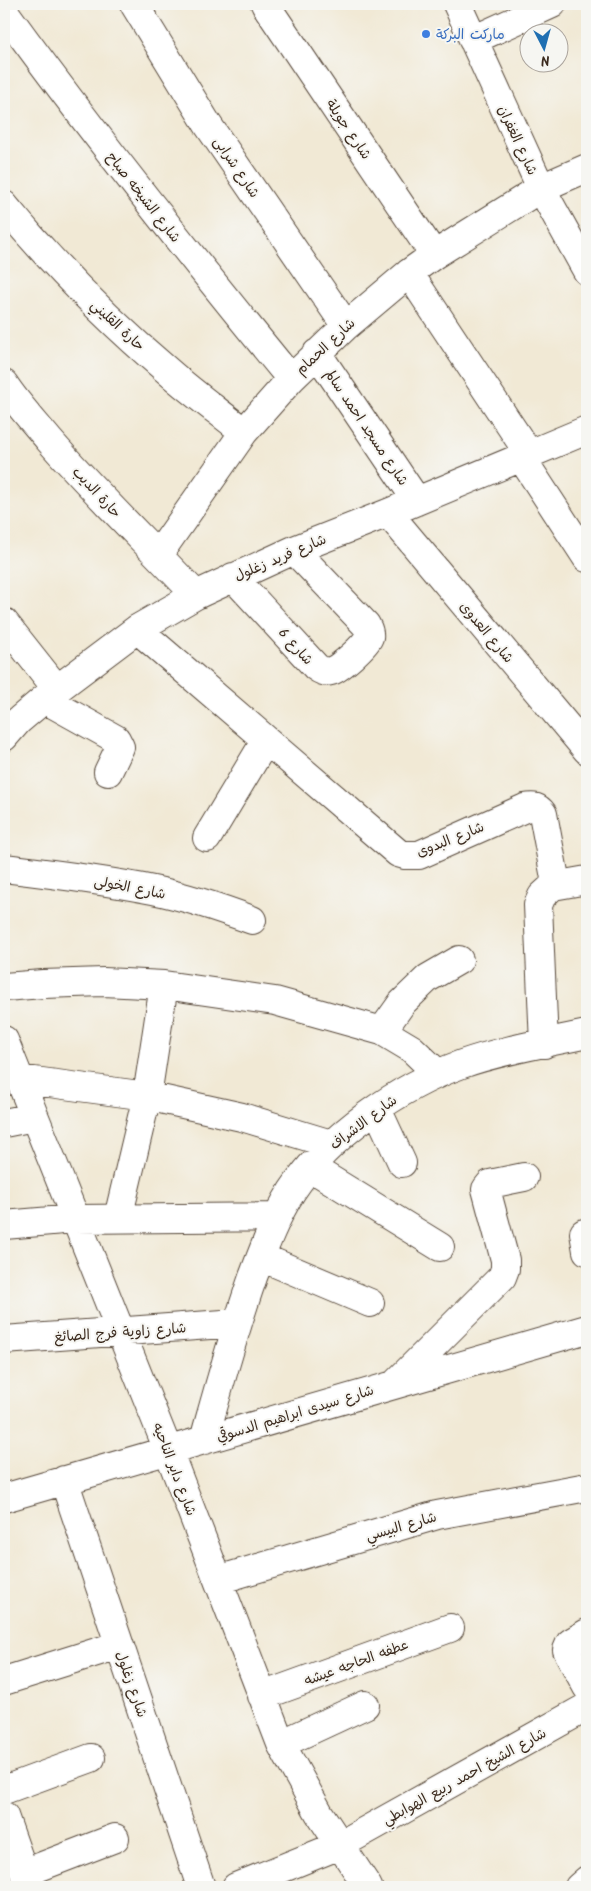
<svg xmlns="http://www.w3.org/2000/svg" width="591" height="1891" font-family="Kalam,'Playpen Sans Arabic',sans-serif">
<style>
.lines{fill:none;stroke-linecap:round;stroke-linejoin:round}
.minor-casing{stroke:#564739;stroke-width:30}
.minor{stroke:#fff;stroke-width:28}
.shop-dot{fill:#3f7fe0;stroke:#f6f6f2;stroke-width:2}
.labels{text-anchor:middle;stroke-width:4;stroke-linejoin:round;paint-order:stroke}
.shop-label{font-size:14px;fill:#366cbe;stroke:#f6f6f2;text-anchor:start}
.street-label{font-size:14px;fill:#3b2a1e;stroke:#f6f6f2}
</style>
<rect width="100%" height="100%" fill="#f6f6f2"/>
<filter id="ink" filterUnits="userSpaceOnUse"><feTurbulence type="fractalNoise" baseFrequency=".02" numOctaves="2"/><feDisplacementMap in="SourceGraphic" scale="10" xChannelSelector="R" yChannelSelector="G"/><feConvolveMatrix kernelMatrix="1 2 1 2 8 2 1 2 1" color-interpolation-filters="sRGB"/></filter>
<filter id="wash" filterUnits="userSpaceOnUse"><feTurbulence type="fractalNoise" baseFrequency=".0096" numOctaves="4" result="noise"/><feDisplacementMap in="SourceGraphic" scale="20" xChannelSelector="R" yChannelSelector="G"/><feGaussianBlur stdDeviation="1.12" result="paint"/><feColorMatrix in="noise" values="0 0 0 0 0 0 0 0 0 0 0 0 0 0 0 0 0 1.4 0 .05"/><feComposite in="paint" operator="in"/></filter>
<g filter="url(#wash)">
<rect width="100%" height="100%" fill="#f1e9d5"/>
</g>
<g filter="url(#ink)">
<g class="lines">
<defs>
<path id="minor" d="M134,4L208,125L346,326
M265,4L434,255
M457,4L541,188L587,271
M4,11C95,137 192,258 291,379
M473,40L552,4
M4,205C54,266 110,322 170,373C194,394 219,412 244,432
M409,273L529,454
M317,353L417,501
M4,384C17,404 34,422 49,440C96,494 147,543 196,595
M521,457L587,558
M388,513L587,750
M158,555L244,432L291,379L346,326L409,273L434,255L541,188L587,168
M233,577L316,667C320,670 325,673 331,671C338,670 367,644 369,637C370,632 368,629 366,625L294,550
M4,622L57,689
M137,629L398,853L405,855H419L525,808C534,806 538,807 543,814L555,878L553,886L542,896L538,905L544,1044
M44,699L116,739L120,747L108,772
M4,737L18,721L44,699L137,629L196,595L294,550L388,513L587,430
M207,838L266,740
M4,868C54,874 103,880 153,890C187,897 220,908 252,920
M553,886L587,880
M4,987L43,984L104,982L164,985L275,1001L382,1031L412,1049L438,1074
M382,1031L402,1003L428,978L459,960
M4,1040L168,1450L281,1744L319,1813L368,1887
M19,1079L147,1096L242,1117L331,1144
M377,1109L402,1163
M4,1123L34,1117
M310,1167L440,1247
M118,1218L147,1096L164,985
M4,1225L75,1219L277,1217
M584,1233L587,1251
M261,1257L370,1303
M4,1340L237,1323
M397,1382L502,1277L505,1269V1260L486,1189L490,1184L524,1177
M204,1440C219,1386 234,1331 253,1277C264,1248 275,1218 292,1191C329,1135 399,1087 462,1064C502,1050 546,1043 587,1034
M64,1480L201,1887
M4,1498L587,1329
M218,1580L437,1515L587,1487
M587,1633L570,1643L567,1650L587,1687
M4,1681L119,1645
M262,1696L450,1628
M281,1744L365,1705
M4,1790L91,1758
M4,1816L29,1887
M24,1873L115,1838
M236,1887L340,1845L587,1707
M579,1887L587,1880"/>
</defs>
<use href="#minor" class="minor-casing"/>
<use href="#minor" class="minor"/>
</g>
</g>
<circle class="shop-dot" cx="426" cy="34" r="5"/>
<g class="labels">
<g class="shop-label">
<text x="436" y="39">ماركت البركة</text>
</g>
<g class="street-label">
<text transform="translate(349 129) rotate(56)" y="5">شارع جويلة</text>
<text transform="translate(518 140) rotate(65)" y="5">شارع الغفران</text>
<text transform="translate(237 167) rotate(56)" y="5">شارع شرابى</text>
<text transform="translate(144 197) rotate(52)" y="5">شارع الشيخه صباح</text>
<text transform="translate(118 325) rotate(43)" y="5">حارة القليني</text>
<text transform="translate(325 346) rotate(-43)" y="5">شارع الحمام</text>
<text transform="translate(367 427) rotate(56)" y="5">شارع مسجد احمد سالم</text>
<text transform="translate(97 492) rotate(47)" y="5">حارة الديب</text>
<text transform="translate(280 557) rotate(-23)" y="5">شارع فريد زغلول</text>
<text transform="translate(487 632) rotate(50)" y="5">شارع العدوى</text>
<text transform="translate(296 646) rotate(48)" y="5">شارع 6</text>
<text transform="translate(450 839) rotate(-22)" y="5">شارع البدوى</text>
<text transform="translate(130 887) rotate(11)" y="5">شارع الخولى</text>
<text transform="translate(363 1122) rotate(-37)" y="5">شارع الاشراف</text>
<text transform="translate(120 1332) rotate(-4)" y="5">شارع زاوية فرج الصائغ</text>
<text transform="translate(295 1413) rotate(-17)" y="5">شارع سيدى ابراهيم الدسوقي</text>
<text transform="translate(175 1469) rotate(69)" y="5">شارع داير الناحيه</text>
<text transform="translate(401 1526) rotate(-16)" y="5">شارع البيسي</text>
<text transform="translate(356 1662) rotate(-20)" y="5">عطفه الحاجه عيشه</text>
<text transform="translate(132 1684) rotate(71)" y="5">شارع زغلول</text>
<text transform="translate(464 1776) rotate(-29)" y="5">شارع الشيخ احمد ربيع الهوابطي</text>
</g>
</g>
<rect width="591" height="1891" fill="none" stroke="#f6f6f2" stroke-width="20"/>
<g transform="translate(544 48) rotate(174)"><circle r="24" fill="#f6f6f2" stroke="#aba49d"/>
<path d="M0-4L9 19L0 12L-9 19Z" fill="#1f6fb2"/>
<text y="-8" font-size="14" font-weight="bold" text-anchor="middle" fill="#3b2a1e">N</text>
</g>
</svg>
